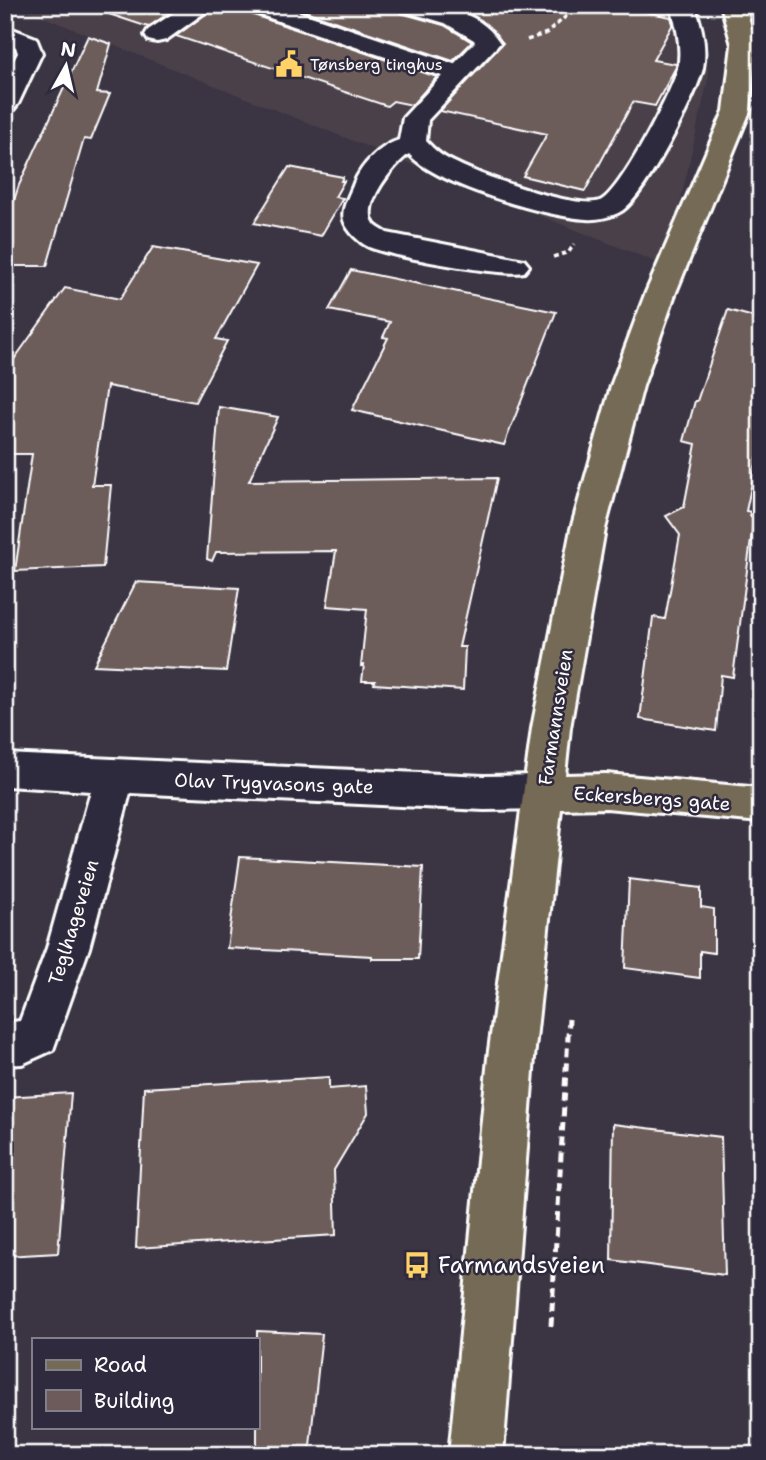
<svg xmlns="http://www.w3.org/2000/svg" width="766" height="1460" font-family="'Shantell Sans',sans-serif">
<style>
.built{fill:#4a404a}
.building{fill:#6c5b5a;stroke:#fff;stroke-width:2}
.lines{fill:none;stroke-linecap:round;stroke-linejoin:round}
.minor-casing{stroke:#fff;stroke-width:6}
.major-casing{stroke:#fff;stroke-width:6}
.path-far1{stroke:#fff;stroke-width:3.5;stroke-dasharray:5 3.5;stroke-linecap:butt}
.path{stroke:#fff;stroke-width:5;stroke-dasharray:9 6;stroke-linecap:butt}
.minor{fill:#2f2a3d;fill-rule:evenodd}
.major{fill:#756a55;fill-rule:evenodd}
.labels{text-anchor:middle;stroke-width:5;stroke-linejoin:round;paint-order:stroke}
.far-poi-label{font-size:16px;fill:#fff;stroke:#2f2a3d;text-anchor:start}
.street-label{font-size:19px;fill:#fff;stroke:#2f2a3d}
.near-poi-label{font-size:23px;fill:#fff;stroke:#2f2a3d;text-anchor:start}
</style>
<rect width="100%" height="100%" fill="#3b3443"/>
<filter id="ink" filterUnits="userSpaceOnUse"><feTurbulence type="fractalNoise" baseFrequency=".0143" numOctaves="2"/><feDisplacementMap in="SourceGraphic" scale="14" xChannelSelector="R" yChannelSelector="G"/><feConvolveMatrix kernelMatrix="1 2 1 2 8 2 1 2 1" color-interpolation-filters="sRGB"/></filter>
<g filter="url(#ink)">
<path class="built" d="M13,5H693L709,75L666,266Z"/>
<path class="building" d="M110,5H181L148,27L109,14Z
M218,5H240L245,12L437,77L412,105L393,101L387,106L176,36Z
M287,5H395L400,13L444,25L472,42L453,61Z
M443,5H610L671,17L673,24L653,60L676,64V67L655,106L633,102L585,191L523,176L547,134L440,111L503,43L481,20Z
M88,36L111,44L97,93L110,94L91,140L84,139L47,266H5V228L19,185Z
M289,167L343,177L341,181H344L335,197L343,198L321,236L254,223Z
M153,247L257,265L216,339L227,341L195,402L107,386L92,485H111L103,567L15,571L32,454H5V372L65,288L120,299Z
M351,270L556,312L504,445L352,410L388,338L383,337L390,322L329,310Z
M728,310L761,319V441L746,511L751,512L750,516L754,517L733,677L721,675L716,731L640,719L653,617L665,619L680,535L666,516L684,507L696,444L684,441L695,401H697Z
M219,407L278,417L249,481L497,478L459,647H465L463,690L374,684L375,681H362L364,665L361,666L367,609L327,606L336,551L216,552L212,561L207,559Z
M136,582L239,588L226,671L94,665Z
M240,857L423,867L418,959H372V956L227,948Z
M629,879L701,888V907L714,909V953L700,951V978L625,968Z
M329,1077V1089L366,1086L368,1113L334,1170L336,1235L136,1248L144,1088Z
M71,1093L58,1253L5,1256V1097Z
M613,1124L721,1137L725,1275L611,1260Z
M257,1331L322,1334L309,1455H257Z"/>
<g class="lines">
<defs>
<path id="minor" d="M186,5H215L166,40L157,42L148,40L145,35L148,30Z
M242,5H278L454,64L475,42L474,40L445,23L401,10L397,5C436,5 477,7 500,43L428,120L426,141C435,151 444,158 456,163C479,175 577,210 600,201C620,193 672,92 678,68C682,48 677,25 670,5H694C702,25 707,47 703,68C697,95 642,204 618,213C609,217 596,220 587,219C546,217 435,184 409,154C394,164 362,204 373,222C375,227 383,230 387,233L524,260L529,266L524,272C504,277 387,256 367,246C359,242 349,232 345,223C339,211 350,195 354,183C362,164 380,146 399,140L403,118L442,76L246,10Z
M5,26L36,38L42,53L18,104L14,109L5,112V78L18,53L16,47L5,42Z
M5,754L484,776L542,775L556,780L562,792L556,804L542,809L484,810L130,793L89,948L53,1050L22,1064L5,1065V1023L20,1021L47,948L91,791L5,786Z"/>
<path id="major" d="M721,5H745L756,45L750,111L674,297L643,386L605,529L570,728L565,775L606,774L761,788V822L606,808L561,809L534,1058L503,1455H449L488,1058L532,728L571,529L611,386L644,297L724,111L732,45Z"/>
</defs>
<use href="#minor" class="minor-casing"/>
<use href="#major" class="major-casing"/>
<path class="path-far1" d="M527,40L547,33L579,5
M553,257L569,252L574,244"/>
<path class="path" d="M551,1326L569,1019"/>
<use href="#minor" class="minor"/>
<use href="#major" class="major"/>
</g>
</g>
<defs>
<symbol id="civic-bare" viewBox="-9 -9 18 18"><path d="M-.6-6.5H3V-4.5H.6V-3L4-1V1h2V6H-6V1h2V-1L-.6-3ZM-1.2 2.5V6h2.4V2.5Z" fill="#ffd166" stroke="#2f2a3d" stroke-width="2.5" paint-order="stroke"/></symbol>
<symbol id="bus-bare" viewBox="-9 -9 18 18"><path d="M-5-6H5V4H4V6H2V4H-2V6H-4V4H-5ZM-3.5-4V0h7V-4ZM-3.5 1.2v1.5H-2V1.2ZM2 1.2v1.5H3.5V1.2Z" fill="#ffd166" stroke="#2f2a3d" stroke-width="2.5" paint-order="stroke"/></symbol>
</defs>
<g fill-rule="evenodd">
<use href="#civic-bare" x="270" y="45" width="38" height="38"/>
<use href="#bus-bare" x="398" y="1246" width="38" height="38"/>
</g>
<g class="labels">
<g class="far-poi-label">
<text x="310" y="70">Tønsberg tinghus</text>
</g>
<g class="street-label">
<text transform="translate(555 717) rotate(-81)" y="7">Farmannsveien</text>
<text transform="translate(274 783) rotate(2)" y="7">Olav Trygvasons gate</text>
<text transform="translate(652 798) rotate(4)" y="7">Eckersbergs gate</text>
<text transform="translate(73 922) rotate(-73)" y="7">Teglhageveien</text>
</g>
<g class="near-poi-label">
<text x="438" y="1273">Farmandsveien</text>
</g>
</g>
<rect width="766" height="1460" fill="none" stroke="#2f2a3d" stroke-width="28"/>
<rect x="14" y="14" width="738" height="1432" fill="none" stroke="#fff" stroke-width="2.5" filter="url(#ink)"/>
<rect x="32" y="1338" width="228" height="91" fill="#2f2a3d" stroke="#827f8b" stroke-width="2"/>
<rect x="46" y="1360" width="35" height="10" fill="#756a55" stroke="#827f8b" stroke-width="2"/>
<text x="94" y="1372" font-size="21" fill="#ffffff">Road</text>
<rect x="46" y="1390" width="35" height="21" fill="#6c5b5a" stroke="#827f8b" stroke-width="2"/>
<text x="94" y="1408" font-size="21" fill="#ffffff">Building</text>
<g transform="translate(66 66) rotate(8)" stroke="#2f2a3d" stroke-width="5" paint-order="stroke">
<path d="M0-5L12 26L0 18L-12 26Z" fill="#ffffff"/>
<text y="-10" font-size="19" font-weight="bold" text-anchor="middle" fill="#ffffff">N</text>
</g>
</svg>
